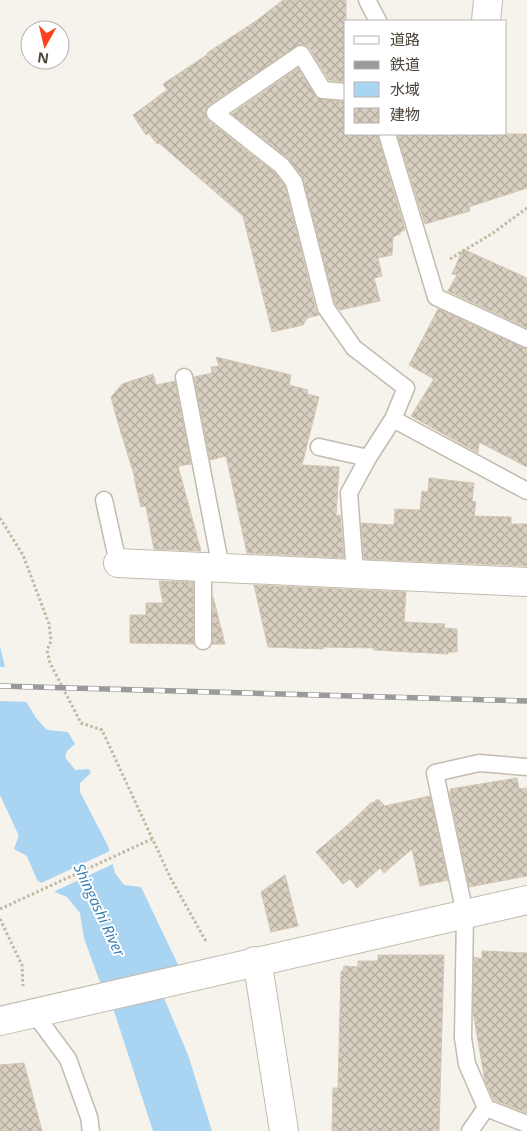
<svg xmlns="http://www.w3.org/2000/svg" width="527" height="1131" font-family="'Open Sans','Noto Sans JP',sans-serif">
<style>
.water{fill:#a9d4f2}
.pier{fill:#f6f3ec}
.building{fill:url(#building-cross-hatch);stroke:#d3c7b4}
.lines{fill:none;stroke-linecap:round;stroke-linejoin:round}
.lane-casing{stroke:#c2bbae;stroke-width:19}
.street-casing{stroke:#c2bbae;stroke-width:30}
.path{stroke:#c4b79f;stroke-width:3;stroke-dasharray:2.5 2.5;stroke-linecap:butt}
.lane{stroke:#fff;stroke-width:16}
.street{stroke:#fff;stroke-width:28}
.rail-casing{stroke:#9a9a9a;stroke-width:5.5}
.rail{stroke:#fff;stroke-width:4;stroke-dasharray:11;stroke-linecap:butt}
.labels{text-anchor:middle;stroke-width:4;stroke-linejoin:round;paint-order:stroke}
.water-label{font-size:15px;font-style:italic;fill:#2e7ab2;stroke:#fff}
</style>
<defs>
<pattern id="building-cross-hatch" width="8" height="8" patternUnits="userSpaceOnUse" patternTransform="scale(1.25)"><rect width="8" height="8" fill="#d8cfc1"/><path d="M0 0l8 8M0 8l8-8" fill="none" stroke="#b1aa9e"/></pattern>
</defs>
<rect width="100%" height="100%" fill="#f6f3ec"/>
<path class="water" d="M0,646L5,667L36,718L47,730L68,732L75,744L67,751L65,757L75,770L89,769L91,773L80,783V792L108,846L115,873L124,885L141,887L191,992L164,998L188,1055L212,1131H153L114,1011L98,977L84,938L80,913L67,897L57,893L37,880L27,856L14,849L18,838V834L0,795Z"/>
<path class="pier" d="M0,667H8L29,702L0,701Z
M112,850L115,863L51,893L39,884Z"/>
<path class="building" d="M283,0H346V82L329,80L310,49L305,45L300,44L209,105L205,113L209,121L275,173L285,186L316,310L319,315L307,318L303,325L272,332L243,216L159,143L157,144L149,133L146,135L133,115L167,90L163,84L208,54L207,53L256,21Z
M298,68L317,98L346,102V134H377L405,230L400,232V234L393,237L392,255L378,258L382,276L374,278L380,301L340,310L335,304L302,176L288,158L232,114Z
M397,134H527V188L469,207L470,211L425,224Z
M463,249L527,278V328L448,291L457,275L452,274Z
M438,309L527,349V467L479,442L478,453L411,416L434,379L409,365Z
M216,357L291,375L289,385L308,390L307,394L319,397L302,465L339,467L336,516L340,515L344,558L247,553L226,456L210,460L194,377L212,373L211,367L219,366Z
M153,374L156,385L175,381L191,464L178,466L201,551L154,549L146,506L141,507L134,478H135L118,423L111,397L122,384Z
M429,478L474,483L472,501L476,502L474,516L511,517V524H527V566L364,559L361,523L394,525L395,509L420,510L422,491L428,492Z
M159,581L193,582L194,644L130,643V615H146V603H163Z
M254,585L406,592L404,622L445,624L444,628L457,629V652H448V654L374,650V648L323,647V649L268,647Z
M213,597L225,644H212Z
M517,778L519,789L527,788V876L469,887L449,792H451L450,789Z
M430,796L448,880L420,886L412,849L384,873L380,868L357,888L350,879L343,884L316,852L351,822L372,802L373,803L378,799L385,806Z
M285,875L298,926L271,932L261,892Z
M482,951L527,953V1113L494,1100L485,1081L473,1012L474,957L482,959Z
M378,955H444L439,1131H332L333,1088H338L341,971H343L344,966L358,967V961H378Z
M24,1063L42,1131H0V1065Z"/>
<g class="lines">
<defs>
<path id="lane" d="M367,0L378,21
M346,92L323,90L301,54L215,113L282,166L294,182L326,308L354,348L406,388L393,419L368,458L349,493L355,573
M387,134L436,297L527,339
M184,377L221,568
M393,419L527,491
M319,447L368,458
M104,500L118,563
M203,641V567
M527,767L479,763L435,773L465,914L463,1038L467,1064L486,1108L527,1124
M34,1013L68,1059L89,1117L91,1131
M470,1131L486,1108"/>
<path id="street" d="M486,21L488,0
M118,563L527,582
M255,961L260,978L284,1131
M0,1021L527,900"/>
</defs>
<use href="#lane" class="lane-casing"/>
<use href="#street" class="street-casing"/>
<path class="path" d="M450,259L493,233L527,208
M0,518L23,555L49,624L51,641L47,650L50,663L81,723L102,730L171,879L207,943
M0,909L152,839
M0,919L22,965L23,986"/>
<use href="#lane" class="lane"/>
<use href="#street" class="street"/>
<defs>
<path id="rail" d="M0,686L527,701"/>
</defs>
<use href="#rail" class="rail-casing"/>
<use href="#rail" class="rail"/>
</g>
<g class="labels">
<g class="water-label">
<text transform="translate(99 910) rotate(65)" y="5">Shingashi River</text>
</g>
</g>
<rect x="344" y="20" width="162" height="115" fill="#ffffff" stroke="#b7b4b0"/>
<rect x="354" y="36" width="25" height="8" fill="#ffffff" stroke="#b7b4b0"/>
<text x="390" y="45" font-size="15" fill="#4b4439">道路</text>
<rect x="354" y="61" width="25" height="8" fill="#9a9a9a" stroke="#b7b4b0"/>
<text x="390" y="70" font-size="15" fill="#4b4439">鉄道</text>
<rect x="354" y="82" width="25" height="15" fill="#a9d4f2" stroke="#b7b4b0"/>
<text x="390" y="95" font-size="15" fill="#4b4439">水域</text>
<rect x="354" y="108" width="25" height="15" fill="url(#building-cross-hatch)" stroke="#b7b4b0"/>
<text x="390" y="120" font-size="15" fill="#4b4439">建物</text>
<g transform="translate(45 45) rotate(188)"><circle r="24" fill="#ffffff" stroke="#b7b4b0"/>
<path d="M0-4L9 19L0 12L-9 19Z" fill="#fc3f1d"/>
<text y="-8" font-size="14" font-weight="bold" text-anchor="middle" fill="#4b4439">N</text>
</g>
</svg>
